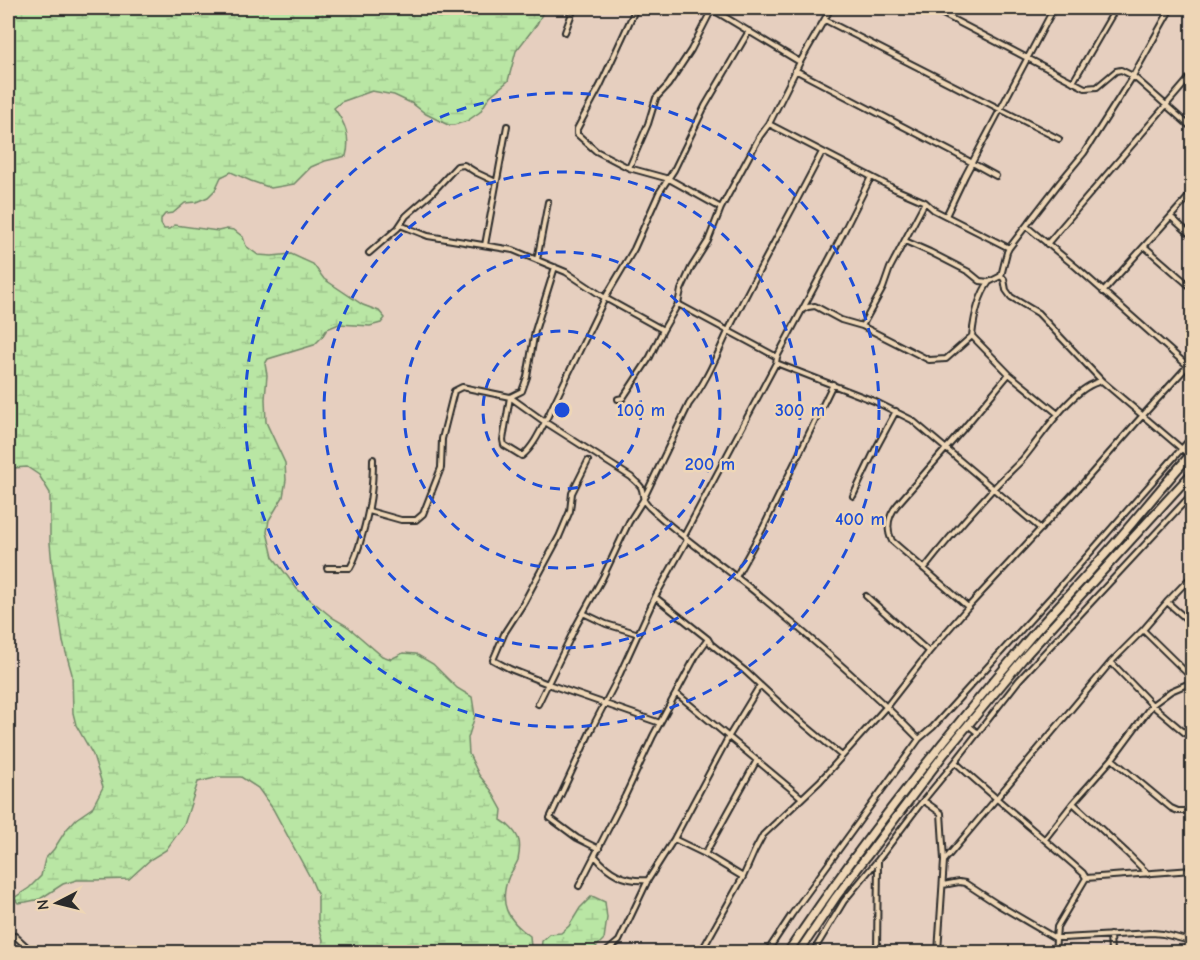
<svg xmlns="http://www.w3.org/2000/svg" width="1200" height="960" font-family="'Comic Neue',sans-serif">
<style>
.wetland{fill:url(#wetland-marsh);stroke:#728868;stroke-width:1.5}
.lines{fill:none;stroke-linecap:round;stroke-linejoin:round}
.minor-casing{stroke:#2b2b2b;stroke-width:8}
.primary-casing{stroke:#2b2b2b;stroke-width:11}
.minor{stroke:#eed6b6;stroke-width:4}
.primary{stroke:#eed6b6;stroke-width:7}
.ring{fill:none;stroke:#1d4ed8;stroke-width:3;stroke-dasharray:10 8}
.centre{fill:#1d4ed8;stroke:#eed6b6;stroke-width:3}
.ring-label{font-size:18px;text-anchor:middle;font-weight:bold;fill:#1d4ed8;stroke:#eed6b6;stroke-width:5;stroke-linejoin:round;paint-order:stroke}
</style>
<defs>
<pattern id="wetland-marsh" width="20" height="14" patternUnits="userSpaceOnUse" patternTransform="scale(1.5)"><rect width="20" height="14" fill="#b9e6a4"/><path d="M1 5h8M5 5V1M11 12h8M15 12V8" fill="none" stroke="#9fc58d"/></pattern>
</defs>
<rect width="100%" height="100%" fill="#e6cfbf"/>
<filter id="ink" filterUnits="userSpaceOnUse"><feTurbulence type="fractalNoise" baseFrequency=".0167" numOctaves="2"/><feDisplacementMap in="SourceGraphic" scale="12" xChannelSelector="R" yChannelSelector="G"/><feConvolveMatrix kernelMatrix="1 2 1 2 8 2 1 2 1" color-interpolation-filters="sRGB"/></filter>
<g filter="url(#ink)">
<path class="wetland" d="M8,8H545L537,24L516,51L508,81L490,96L480,112L467,121L454,125H448L426,114L413,104L394,95L372,91L341,102L334,108C345,123 351,137 346,156L325,161L311,167L294,184L271,188L251,181L231,172L221,177L215,190L208,197L196,202L185,203L173,213L165,214L161,219V224L164,229H169L175,225L218,231L227,229L234,230L243,237L246,246L258,255L272,256L291,254L313,264L324,279L363,305L379,311L385,318L381,323L370,326L339,324L327,329L322,337L314,345L268,359L265,364L267,375L265,399L266,422L285,463L286,480L283,497L269,520L267,532L273,557L297,589L333,618L347,626L382,656L391,659L403,653L416,654L433,664L457,688L472,697L475,716L468,738L469,754L479,775L491,790L502,810L501,820C508,824 517,833 519,841C520,845 519,855 518,860C516,865 512,871 509,876C498,903 507,920 530,936L531,947L534,952H321L323,940L318,923V896L311,879L273,809L258,788L241,777H219L198,782L184,825L166,850L151,859L129,879L96,880H77L63,884L40,899L26,902L18,903L14,898L29,888L41,876L45,859L54,849L66,830L76,819L92,808L103,787L93,755L76,725L73,713L72,674L63,642L52,565L50,543V493L39,475L27,467L13,468L8,471Z
M592,896L605,902L607,918L604,939L591,952H536L541,951L542,941L550,934L561,933L569,926L580,908Z"/>
<g class="lines">
<defs>
<path id="minor" d="M636,8L600,86L577,129V134L596,151L629,168L669,179L721,208
M710,8L800,62
M824,8L829,11
M931,8L1085,88L1097,87L1116,71L1121,70L1133,76L1192,128
M1171,8L1133,76L1084,153L1060,182L1009,248L1007,252L1001,276L1004,279L1006,290L1011,297L1038,313L1102,381L1189,455
M825,20L1059,139
M565,32L574,8
M795,70L956,154L996,176
M1073,82L1116,8
M769,124L895,189L925,202L934,210L1009,248
M629,168L648,124L656,98L668,85L691,50L712,9
M946,216L965,176L1054,8
M1171,217L1192,236
M400,225L428,236L513,250L566,272L605,298L663,330
M1026,226L1076,267L1188,366
M905,241L930,252L969,272L980,281L989,282L1001,276
M1047,244L1192,75
M485,245L507,126
M1145,247L1192,288
M369,253L398,228L406,216L431,194L457,166L464,165L477,173L494,181L496,183
M537,260L548,202
M555,267L535,331L527,377L522,391L510,397L503,440L504,445L522,456C532,448 539,434 545,422L605,298L634,249L659,193L674,170L705,106L749,31
M1103,292L1192,193
M678,304L777,357L776,363L874,401L912,420L1041,529
M802,310L808,307L815,306L841,320L862,326L929,360L946,359L972,336L1009,374L1058,414
M862,326L883,288L890,268L925,202
M972,336C974,317 978,297 989,282
M777,357L840,239L871,177
M618,399L623,398L650,357L663,330L678,304L681,290L691,268L708,241L721,208L760,136L769,124L800,62L831,8
M588,461L572,493L570,511L559,537L523,604L505,632L493,660L510,669L548,684L660,723
M853,496L875,450L896,411
M369,511L401,520H416L423,514L441,468L442,439L454,391L462,387L510,397L545,422L631,477C634,480 639,484 641,487C645,496 640,498 649,507C680,536 716,561 749,587C808,635 866,685 919,739
M684,536L776,363
M327,568H350C356,558 359,547 362,536C370,508 373,488 373,459
M924,569C946,541 969,515 993,489C1002,479 1012,470 1022,460C1042,437 1071,387 1102,381
M736,577L763,528L833,384
M866,596L929,652
M655,597L708,639L711,644L745,671L787,710L842,756
M1167,602L1192,624
M968,607L892,541C886,529 888,516 897,505L964,428L1009,374
M583,613L606,624L639,634
M1143,630L1192,678
M1111,662L1152,705L1192,739
M676,693L802,798
M538,704L576,626L603,577L629,522L643,500L689,404C708,380 719,350 732,323C761,265 793,209 822,152
M968,725L978,733
M1112,759L1171,808L1178,811H1192
M955,762C997,800 1041,836 1083,873L1086,878L1192,870
M924,801L941,813L944,860
M1073,803L1127,853L1148,874
M674,839L705,854L743,877
M1045,839L1073,803L1112,759L1152,705L1171,691L1192,682
M599,849L577,838L550,818L592,728L618,678L655,597L687,540
M705,854L757,760
M595,856C609,873 625,882 648,880
M943,885L959,882L965,883L997,904L1055,938H1063L1152,933L1163,934L1190,941L1185,952
M579,886L625,796L653,736L697,654L708,639
M1110,935L1111,952
M15,936L27,947L29,952
M606,952L619,941L648,880L674,839L729,736L760,685
M701,952L743,877L755,850L763,835L820,781L887,706L929,652L968,607L1084,482L1136,423L1192,361
M767,952L792,914L919,739L933,727L1051,597L1192,437
M813,952L844,901L877,861
M877,952L878,860L918,807L955,762L1019,680L1192,494
M938,952L944,861L1111,662L1143,630L1167,602L1192,576
M1055,952L1057,927L1086,878"/>
<path id="primary" d="M788,952C858,847 936,748 1018,652C1044,620 1073,591 1100,560C1132,525 1160,488 1192,453
M799,952L836,897L944,754L968,725L1027,654L1192,473"/>
</defs>
<use href="#minor" class="minor-casing"/>
<use href="#primary" class="primary-casing"/>
<use href="#minor" class="minor"/>
<use href="#primary" class="primary"/>
</g>
</g>
<g class="ring">
<circle cx="562" cy="410" r="79"/>
<circle cx="562" cy="410" r="158"/>
<circle cx="562" cy="410" r="238"/>
<circle cx="562" cy="410" r="317"/>
</g>
<circle cx="562" cy="410" r="9" class="centre"/>
<g class="ring-label">
<text x="641" y="416">100 m</text>
<text x="800" y="416">300 m</text>
<text x="710" y="470">200 m</text>
<text x="860" y="525">400 m</text>
</g>
<rect width="1200" height="960" fill="none" stroke="#eed6b6" stroke-width="30"/>
<rect x="15" y="15" width="1170" height="930" fill="none" stroke="#2b2b2b" stroke-width="2" filter="url(#ink)"/>
<g transform="translate(57 903) rotate(263)" stroke="#eed6b6" stroke-width="4.5" paint-order="stroke">
<path d="M0-4.5L10 22L0 15L-10 22Z" fill="#2b2b2b"/>
<text y="-9" font-size="16" font-weight="bold" text-anchor="middle" fill="#2b2b2b">N</text>
</g>
</svg>
